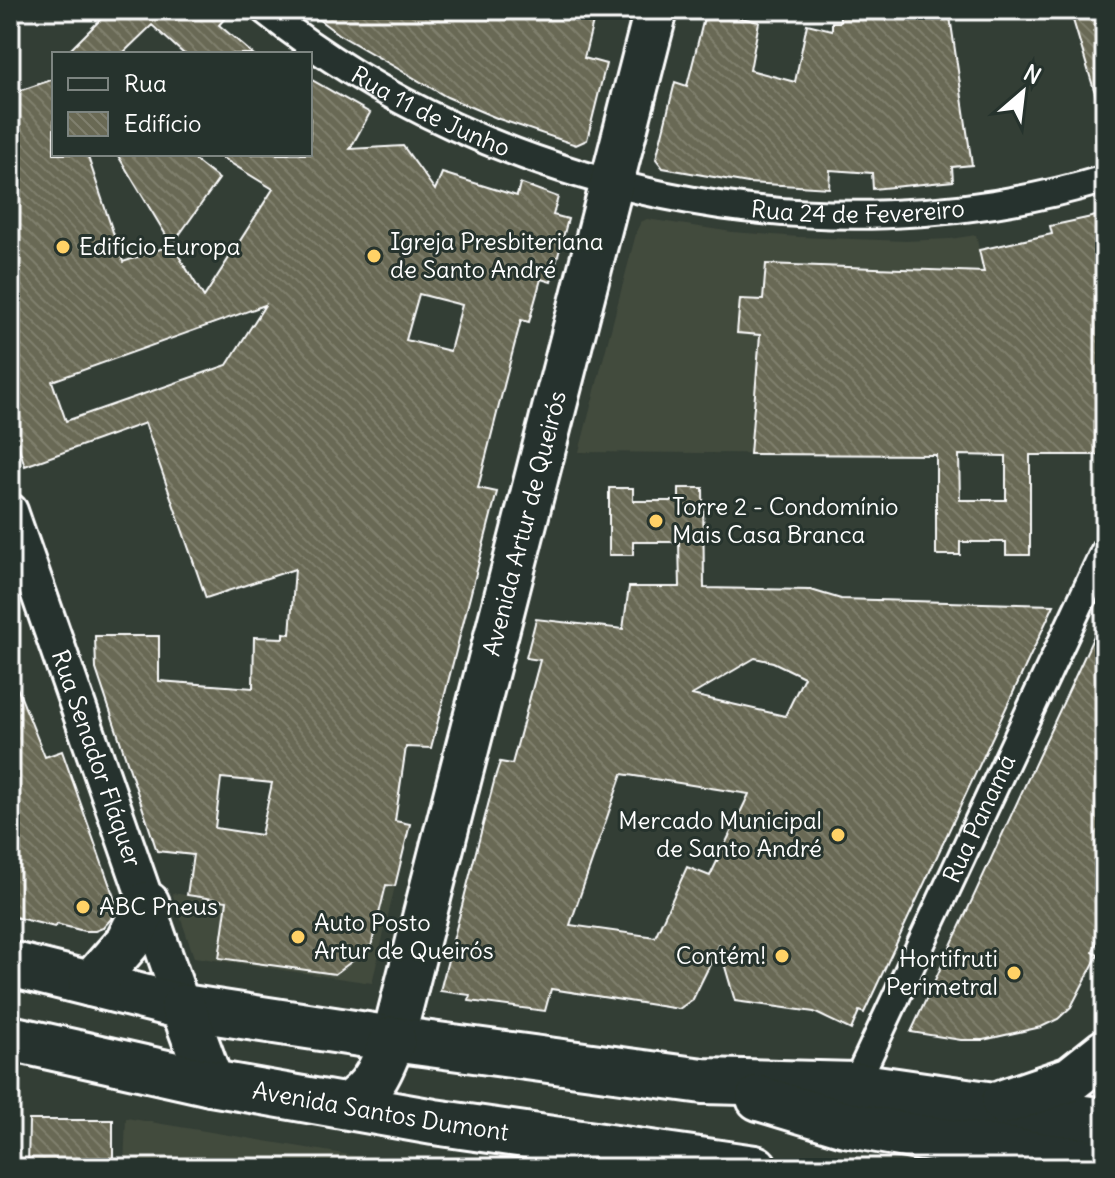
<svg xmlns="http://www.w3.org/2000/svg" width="1115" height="1178" font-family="Delius,sans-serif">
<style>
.built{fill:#434b3e}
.building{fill:url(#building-back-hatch);stroke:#fff;stroke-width:2;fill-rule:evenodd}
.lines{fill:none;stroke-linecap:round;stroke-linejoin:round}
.minor-casing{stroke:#fff;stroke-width:32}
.tertiary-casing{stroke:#fff;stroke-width:40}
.primary-casing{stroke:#fff;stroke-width:48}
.trunk-casing{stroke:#fff;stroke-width:50}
.minor{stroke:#26332d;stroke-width:26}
.tertiary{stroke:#26332d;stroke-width:34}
.primary{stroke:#26332d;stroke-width:42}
.trunk{stroke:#26332d;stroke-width:44}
.poi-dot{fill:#ffd166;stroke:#26332d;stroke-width:3}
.labels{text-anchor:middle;stroke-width:6;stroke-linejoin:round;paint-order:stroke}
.street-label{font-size:24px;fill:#fff;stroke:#26332d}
.poi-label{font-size:24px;fill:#fff;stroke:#26332d;text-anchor:start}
</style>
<defs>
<pattern id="building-back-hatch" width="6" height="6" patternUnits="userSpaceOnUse" patternTransform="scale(2)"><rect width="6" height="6" fill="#696954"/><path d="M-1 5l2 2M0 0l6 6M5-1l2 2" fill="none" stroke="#80806e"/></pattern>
</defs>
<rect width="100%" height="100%" fill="#333e35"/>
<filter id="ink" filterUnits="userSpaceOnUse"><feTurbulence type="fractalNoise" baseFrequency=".0125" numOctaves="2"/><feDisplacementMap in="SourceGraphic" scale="16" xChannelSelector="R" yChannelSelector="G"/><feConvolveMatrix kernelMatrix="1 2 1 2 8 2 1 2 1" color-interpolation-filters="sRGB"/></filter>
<g filter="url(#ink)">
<path class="built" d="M647,219L732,232L799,237L906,241L950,239L976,235L1009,396L957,406L964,455L579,452L637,230L641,222Z
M285,873L395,886L372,983L194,957L172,893L284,909Z
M126,1118L428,1168H124Z"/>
<path class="building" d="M110,10H232L219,25L253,54H184L152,25L122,54H66Z
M306,10H596L584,58L606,64L587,140L576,145L499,119L447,97L338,34Z
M706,10L759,22L750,70L795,82L807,24L832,30V22H840V10H949L972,165L952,167L953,181L873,189L872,173L830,170L829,188L748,183L663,168L656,159L675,82L687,86Z
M1070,10H1105V105L1099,106Z
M54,79V154H87L123,262L172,245L204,297L273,189L216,154H310V79L370,113L350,149L403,146L435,190L442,173L517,196L520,183L558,197L553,215L568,219L551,282L541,279L529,322L521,320L510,362L478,488L497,492L431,748L406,747L395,821L410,824L395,886L386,885L371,947L335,974L219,958L227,901L187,895L193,855L157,851L96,669L95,636H159V681L253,688L254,637L284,638V633L290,634L295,569L206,598L145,423L25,466L10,421V94ZM419,294L462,305L450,351L406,340ZM265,305L227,365L66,421L52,381ZM221,778L272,783L261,835L215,828Z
M117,154H187L219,179L172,245Z
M1105,214V455H1030V555H1006V542H960V555H936V455L750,454L760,335L737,333L740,299L763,300L766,264L984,272L979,250L1052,234L1050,226ZM959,455L1006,456V500H960Z
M609,488H633V501H679V488H703L704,588L811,590L841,599L1054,605L864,1013L859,1011L851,1030L814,1012L735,1001L719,946L693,999L679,1009L551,989L545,1011L469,1001L470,995L440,991L496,774L500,762L512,764L540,660L526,658L536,619L623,629L629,587H680L679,542H633V555H609ZM755,658L773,662L804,677L785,716L692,695ZM622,774L749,794L710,876L687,867L655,937L570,925Z
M1105,612V920L1093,952L1098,955L1071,1007L1058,1019L1041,1027L983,1040H961L911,1032Z
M10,670L45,757L62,751L115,900L111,919L103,928L95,931H84L56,924L55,927L10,916Z
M29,1120H113V1168H28Z"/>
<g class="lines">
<defs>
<g id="minor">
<path id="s1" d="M264,10C495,194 821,264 1105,179"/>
<path id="s2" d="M855,1085L1105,550"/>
</g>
<g id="tertiary">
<path id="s3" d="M10,511L183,1007"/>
</g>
<g id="primary">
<path id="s4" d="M393,1039L656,10"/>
</g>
<g id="trunk">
<path d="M10,964L183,1007L393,1039L703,1081L855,1085L1105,1121"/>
<path d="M91,984L128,942L147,904"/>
<path d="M183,1007L211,1083"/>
<path id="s5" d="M10,1038L211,1083L434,1122L755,1168"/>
<path d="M759,1098L845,1124L917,1137L1105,1164"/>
<path d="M1004,1102L1071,1079L1105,1052"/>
<path d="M347,1105C374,1090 382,1067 393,1039"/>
</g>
</defs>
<use href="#minor" class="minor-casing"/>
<use href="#tertiary" class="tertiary-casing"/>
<use href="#primary" class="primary-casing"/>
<use href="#trunk" class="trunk-casing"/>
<use href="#minor" class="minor"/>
<use href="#tertiary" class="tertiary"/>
<use href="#primary" class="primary"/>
<use href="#trunk" class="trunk"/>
</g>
</g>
<g class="poi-dot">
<circle cx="63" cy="247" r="8"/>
<circle cx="374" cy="256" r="8"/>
<circle cx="656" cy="521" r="8"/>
<circle cx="838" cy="835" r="8"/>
<circle cx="83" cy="907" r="8"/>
<circle cx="298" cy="937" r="8"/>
<circle cx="782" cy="956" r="8"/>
<circle cx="1014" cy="973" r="8"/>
</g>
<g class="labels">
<g class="street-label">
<text dy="8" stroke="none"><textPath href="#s1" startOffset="196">Rua 11 de Junho</textPath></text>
<text dy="8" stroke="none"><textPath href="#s1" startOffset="640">Rua 24 de Fevereiro</textPath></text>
<text dy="8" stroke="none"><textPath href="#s4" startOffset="532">Avenida Artur de Queirós</textPath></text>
<text dy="8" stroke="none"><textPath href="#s3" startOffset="262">Rua Senador Fláquer</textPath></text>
<text dy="8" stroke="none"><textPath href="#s2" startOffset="294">Rua Panamá</textPath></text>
<text dy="8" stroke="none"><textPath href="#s5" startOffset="378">Avenida Santos Dumont</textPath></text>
</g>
<g class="poi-label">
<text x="390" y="250">Igreja Presbiteriana<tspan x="390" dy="28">de Santo André</tspan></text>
<text x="79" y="255">Edifício Europa</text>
<text x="672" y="515">Torre 2 - Condomínio<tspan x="672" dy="28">Mais Casa Branca</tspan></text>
<text x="822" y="829" text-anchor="end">Mercado Municipal<tspan x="822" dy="28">de Santo André</tspan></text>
<text x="99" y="915">ABC Pneus</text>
<text x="314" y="931">Auto Posto<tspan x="314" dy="28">Artur de Queirós</tspan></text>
<text x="766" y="964" text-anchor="end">Contém!</text>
<text x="998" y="967" text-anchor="end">Hortifruti<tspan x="998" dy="28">Perimetral</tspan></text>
</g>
</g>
<rect width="1115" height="1178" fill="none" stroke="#26332d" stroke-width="40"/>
<rect x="20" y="20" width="1075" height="1138" fill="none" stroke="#fff" stroke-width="3" filter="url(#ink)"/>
<rect x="52" y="52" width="260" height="104" fill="#26332d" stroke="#7d8581" stroke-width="2"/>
<rect x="68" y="78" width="40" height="12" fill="#26332d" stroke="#7d8581" stroke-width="2"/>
<text x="124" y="92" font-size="24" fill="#ffffff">Rua</text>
<rect x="68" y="112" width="40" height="24" fill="url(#building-back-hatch)" stroke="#7d8581" stroke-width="2"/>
<text x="124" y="132" font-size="24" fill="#ffffff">Edifício</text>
<g transform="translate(1023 92) rotate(28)" stroke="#26332d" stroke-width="6" paint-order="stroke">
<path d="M0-6L14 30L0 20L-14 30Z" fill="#ffffff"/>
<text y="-12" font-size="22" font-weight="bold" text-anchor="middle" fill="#ffffff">N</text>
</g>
</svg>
